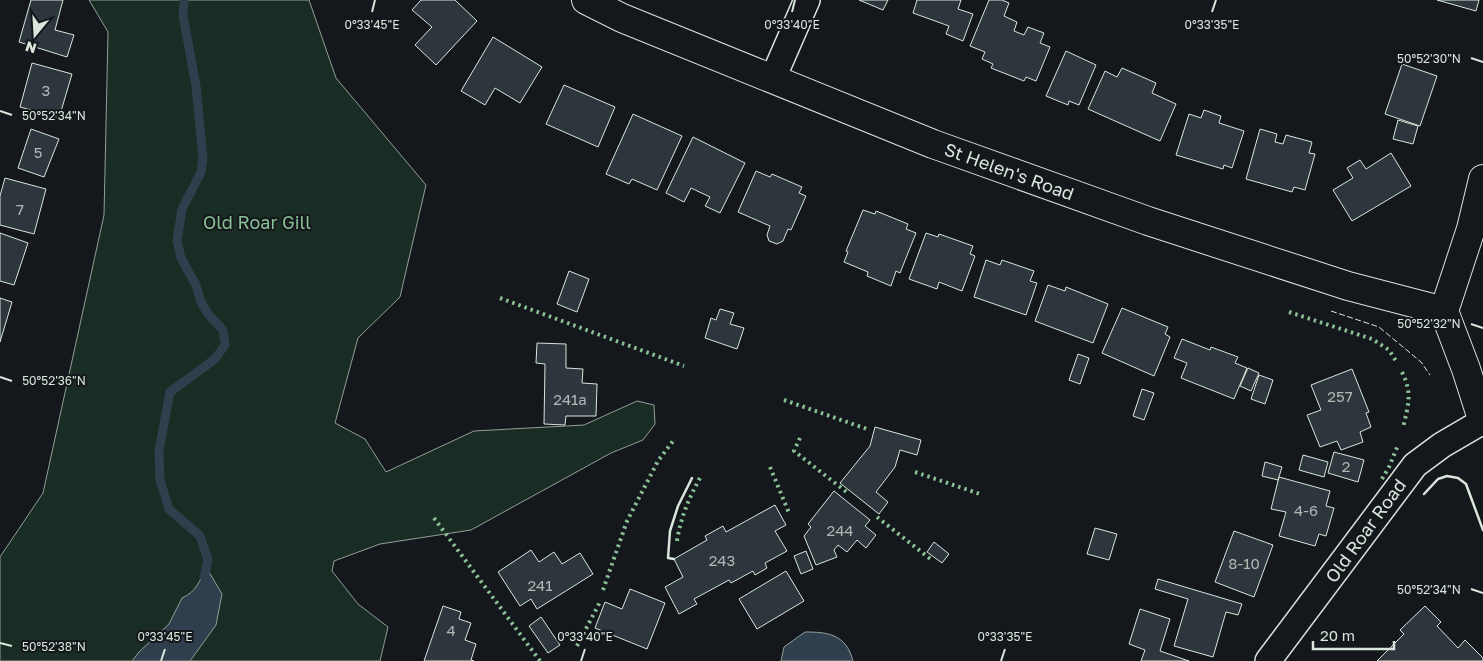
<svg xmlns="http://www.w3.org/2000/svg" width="1483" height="661" font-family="'Golos Text',sans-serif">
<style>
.green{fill:#1a2d24;stroke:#939e99}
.water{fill:#2f3f4d;stroke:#939e99}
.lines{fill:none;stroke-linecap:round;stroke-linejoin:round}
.stream{stroke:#2f3f4d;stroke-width:9}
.building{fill:#2c363c;stroke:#d8e6dc}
.minor-casing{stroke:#d8e6dc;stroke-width:28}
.primary-casing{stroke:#d8e6dc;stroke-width:30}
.trunk-casing{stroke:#d8e6dc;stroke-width:30}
.minor{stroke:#14181c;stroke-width:25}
.primary{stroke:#14181c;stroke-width:28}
.trunk{stroke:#14181c;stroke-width:28}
.hedge{stroke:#8ac095;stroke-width:4;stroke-dasharray:2.5 4;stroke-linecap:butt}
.fence{stroke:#d8e6dc;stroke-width:1;stroke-dasharray:6 2.5;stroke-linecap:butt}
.wall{stroke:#d8e6dc;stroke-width:2.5}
.ticks{fill:none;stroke:#d8e6dc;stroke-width:2}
.labels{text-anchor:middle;stroke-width:4;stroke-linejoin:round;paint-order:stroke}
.number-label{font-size:15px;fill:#adbab4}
.street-label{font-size:18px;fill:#d8e6dc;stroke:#14181c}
.park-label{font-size:18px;fill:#8ac095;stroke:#14181c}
.ticks-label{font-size:12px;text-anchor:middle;fill:#d8e6dc;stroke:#14181c;stroke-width:4;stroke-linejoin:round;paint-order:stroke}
</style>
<rect width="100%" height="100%" fill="#14181c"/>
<path class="green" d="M89,0H309L336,78L426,185L400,297L358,338L335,423L365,439L386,472L474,431L584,425L637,401L654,405L655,424L643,440L611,453L471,530L380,544L334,561L332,571L358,604L388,627L380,661H0V557L43,493L104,215L108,32Z"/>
<path class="water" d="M206,567L222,594L216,625L190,661H132L139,652L169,624L182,598C196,592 200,581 206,567Z
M805,632C828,632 846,634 853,661H781L784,647Z"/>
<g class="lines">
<path class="stream" d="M184,0L183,15L196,86L203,158L201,172L182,209L177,241L181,258L196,285L201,302L208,314L223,330L225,345L215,359L170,392L159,450L160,480L169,509L200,536L208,560L204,577"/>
</g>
<path class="building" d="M31,0H63L55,30L74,35L67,57L19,42Z
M421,0H455L477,21L436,65L415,45L432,27L412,10Z
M859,0H888L883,10Z
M917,0H961L958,9L973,14L963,41L946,34L949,26L913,13Z
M989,0H1002L1009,3L1004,16L1017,22L1014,31L1024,35L1028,27L1044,33L1040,43L1050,47L1036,81L1026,77L1024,81L991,68L993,64L982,59L985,52L970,46Z
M1437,0H1479L1476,11Z
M493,37L542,67L520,103L495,88L485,105L461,91Z
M1066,51L1096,65L1079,105L1069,101L1068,105L1046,96Z
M32,63L72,74L59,118L20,107Z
M1402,64L1437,76L1420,126L1385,114Z
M1122,68L1156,83L1152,93L1176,104L1160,141L1088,109L1105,71L1117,77Z
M564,85L615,107L598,147L546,124Z
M1204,110L1221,116L1219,123L1244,131L1232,168L1224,165L1223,169L1176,155L1189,114L1201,118Z
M633,114L682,136L657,190L632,179L629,184L606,174Z
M1398,120L1418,126L1413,144L1393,139Z
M31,129L59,139L44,177L18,168Z
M1260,129L1277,134L1275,142L1283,144L1286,135L1312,142L1309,153L1315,154L1305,190L1294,187L1292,192L1246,179Z
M693,137L745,163L720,213L705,206L710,197L691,188L684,202L666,193Z
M1391,153L1411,186L1352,221L1333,190L1353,178L1347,168L1360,160L1366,169Z
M756,171L770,177L772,174L802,187L799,193L806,196L791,230L788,229L783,241L777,244L769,241L767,235L770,226L738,212Z
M5,178L46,189L34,234L0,225V196Z
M863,210L875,214L876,211L908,224L906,229L916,233L900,273L896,271L891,286L867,276L868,272L844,262L848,252L846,251Z
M0,233L28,243L14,285L0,281Z
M926,233L938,237L939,234L973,246L970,254L975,256L962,291L939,282L937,289L909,279Z
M986,260L1000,265L1002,260L1034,271L1030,281L1037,283L1026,315L974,297Z
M569,271L589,279L577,312L557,304Z
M1048,285L1065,291L1066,287L1108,304L1093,343L1035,321Z
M0,298L12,302L0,342Z
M1122,308L1168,327L1165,334L1170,337L1154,376L1102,353Z
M720,309L734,313L730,324L744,328L737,349L705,338L711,318L716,320Z
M1182,339L1210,350L1211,347L1238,357L1235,363L1247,368L1234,399L1181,378L1187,363L1174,358Z
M537,343L566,344V368L583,369L582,383L597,384L596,416H566L565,425L544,424L545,364L536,363Z
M1078,354L1089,358L1080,384L1069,380Z
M1248,368L1259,373L1251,391L1240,386Z
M1352,369L1369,412L1366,413L1371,427L1360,432L1363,442L1341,450L1337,441L1320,447L1307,415L1321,410L1311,385Z
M1259,375L1273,380L1265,404L1251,399Z
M1142,389L1154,393L1144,420L1133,416Z
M875,427L921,440L917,455L900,450L895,467L876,492L888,502L879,514L840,483L870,446Z
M1334,452L1364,460L1358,482L1328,473Z
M1303,455L1328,462L1324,477L1299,470Z
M1265,462L1282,467L1278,480L1262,476Z
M1279,477L1330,491L1326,506L1334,508L1326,536L1319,534L1315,546L1279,536L1286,512L1271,509Z
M834,491L870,520L865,526L876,535L866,548L857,540L847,552L838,545L834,550L837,557L816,565L804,536L811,527L808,524Z
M775,505L786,525L775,531L787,551L765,563L767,568L755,575L753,571L731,583L729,580L694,599L697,604L679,614L665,587L683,577L674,559L707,540L705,536L723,526L726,532Z
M1095,528L1117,534L1109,560L1087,554Z
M1234,531L1273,545L1254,597L1215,582Z
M934,542L949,554L942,563L927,552Z
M531,550L539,562L554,552L562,564L580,553L593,574L537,609L531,599L520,606L498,572Z
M806,551L813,569L801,574L794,556Z
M786,571L804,601L757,629L739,599Z
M1158,579L1242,604L1238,615L1226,612L1213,657L1174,646L1188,599L1155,589Z
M630,589L665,603L647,649L595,628L605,602L622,609Z
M443,606L461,612L459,619L471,623L465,640L476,644L471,660L474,661H424Z
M1425,606L1441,622L1437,626L1458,648L1465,640L1483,658V661H1377L1404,634L1400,630Z
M1140,609L1170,619L1160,651L1189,661H1141L1145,650L1129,644Z
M541,617L560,645L548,653L529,626Z"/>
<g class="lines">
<defs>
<path id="minor" d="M773,78L807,0
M1268,661L1415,465L1442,445L1483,421"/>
<path id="primary" d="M586,0L622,18L933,144L1148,221L1348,286L1444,311"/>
<path id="trunk" d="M1483,179L1471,229L1444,311L1466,369L1483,422"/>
</defs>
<use href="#minor" class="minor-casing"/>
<use href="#primary" class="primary-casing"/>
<use href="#trunk" class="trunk-casing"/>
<use href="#minor" class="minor"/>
<use href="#primary" class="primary"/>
<use href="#trunk" class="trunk"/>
<path class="hedge" d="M500,298L684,366
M1289,312L1372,339L1389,350L1396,361
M1402,372C1413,394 1408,405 1403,428
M784,400L870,430
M800,438L794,451L849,494
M770,467L789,513
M915,472L980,494
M1382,479L1389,467L1398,445
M877,517L933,561
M434,518L540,661
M677,541C681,516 689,498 701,476
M603,590L627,521L658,461L673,441
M577,646L600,602"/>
<path class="fence" d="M1331,311L1379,327L1421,362L1430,375"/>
<path class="wall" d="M1424,494L1438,479L1447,476L1458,478L1466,484L1483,530
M674,559L668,558L670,531L678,506L692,478"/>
</g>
<path class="ticks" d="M372,12L375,0M792,12L795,0M1212,12L1216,0M1471,58L1483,62M0,111L12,115M1471,324L1483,328M0,377L12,381M1471,589L1483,593M0,643L12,646M161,661L165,649M581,661L585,649M1001,661L1005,649"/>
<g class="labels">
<g class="number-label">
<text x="46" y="96">3</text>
<text x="38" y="158">5</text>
<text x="20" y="215">7</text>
<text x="1340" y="402">257</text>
<text x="570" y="405">241a</text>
<text x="1346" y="472">2</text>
<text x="1306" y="516">4-6</text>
<text x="840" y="536">244</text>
<text x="722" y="566">243</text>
<text x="1244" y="569">8-10</text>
<text x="540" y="591">241</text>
<text x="451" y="636">4</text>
</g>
<g class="street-label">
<text transform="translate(1009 172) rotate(20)" y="6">St Helen's Road</text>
<text transform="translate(1366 531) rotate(-54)" y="6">Old Roar Road</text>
</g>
<g class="park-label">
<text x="257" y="229">Old Roar Gill</text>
</g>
</g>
<g class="ticks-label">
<text x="372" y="29">0°33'45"E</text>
<text x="792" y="29">0°33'40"E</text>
<text x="1212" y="29">0°33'35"E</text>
<text x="1429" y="63">50°52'30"N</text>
<text x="54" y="120">50°52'34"N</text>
<text x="1429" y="328">50°52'32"N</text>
<text x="54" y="385">50°52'36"N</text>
<text x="1429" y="594">50°52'34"N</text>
<text x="165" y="641">0°33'45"E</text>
<text x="585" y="641">0°33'40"E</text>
<text x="1005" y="641">0°33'35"E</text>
<text x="54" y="651">50°52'38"N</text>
</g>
<g transform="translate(35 35) rotate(198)" stroke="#14181c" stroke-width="4" paint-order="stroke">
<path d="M0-4L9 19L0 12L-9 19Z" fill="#d8e6dc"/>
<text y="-8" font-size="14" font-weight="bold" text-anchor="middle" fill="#d8e6dc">N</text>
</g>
<path d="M1313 641v8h81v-8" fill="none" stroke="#d8e6dc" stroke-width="2.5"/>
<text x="1320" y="641" font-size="15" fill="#d8e6dc" stroke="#14181c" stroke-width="4" paint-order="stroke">20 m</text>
</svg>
